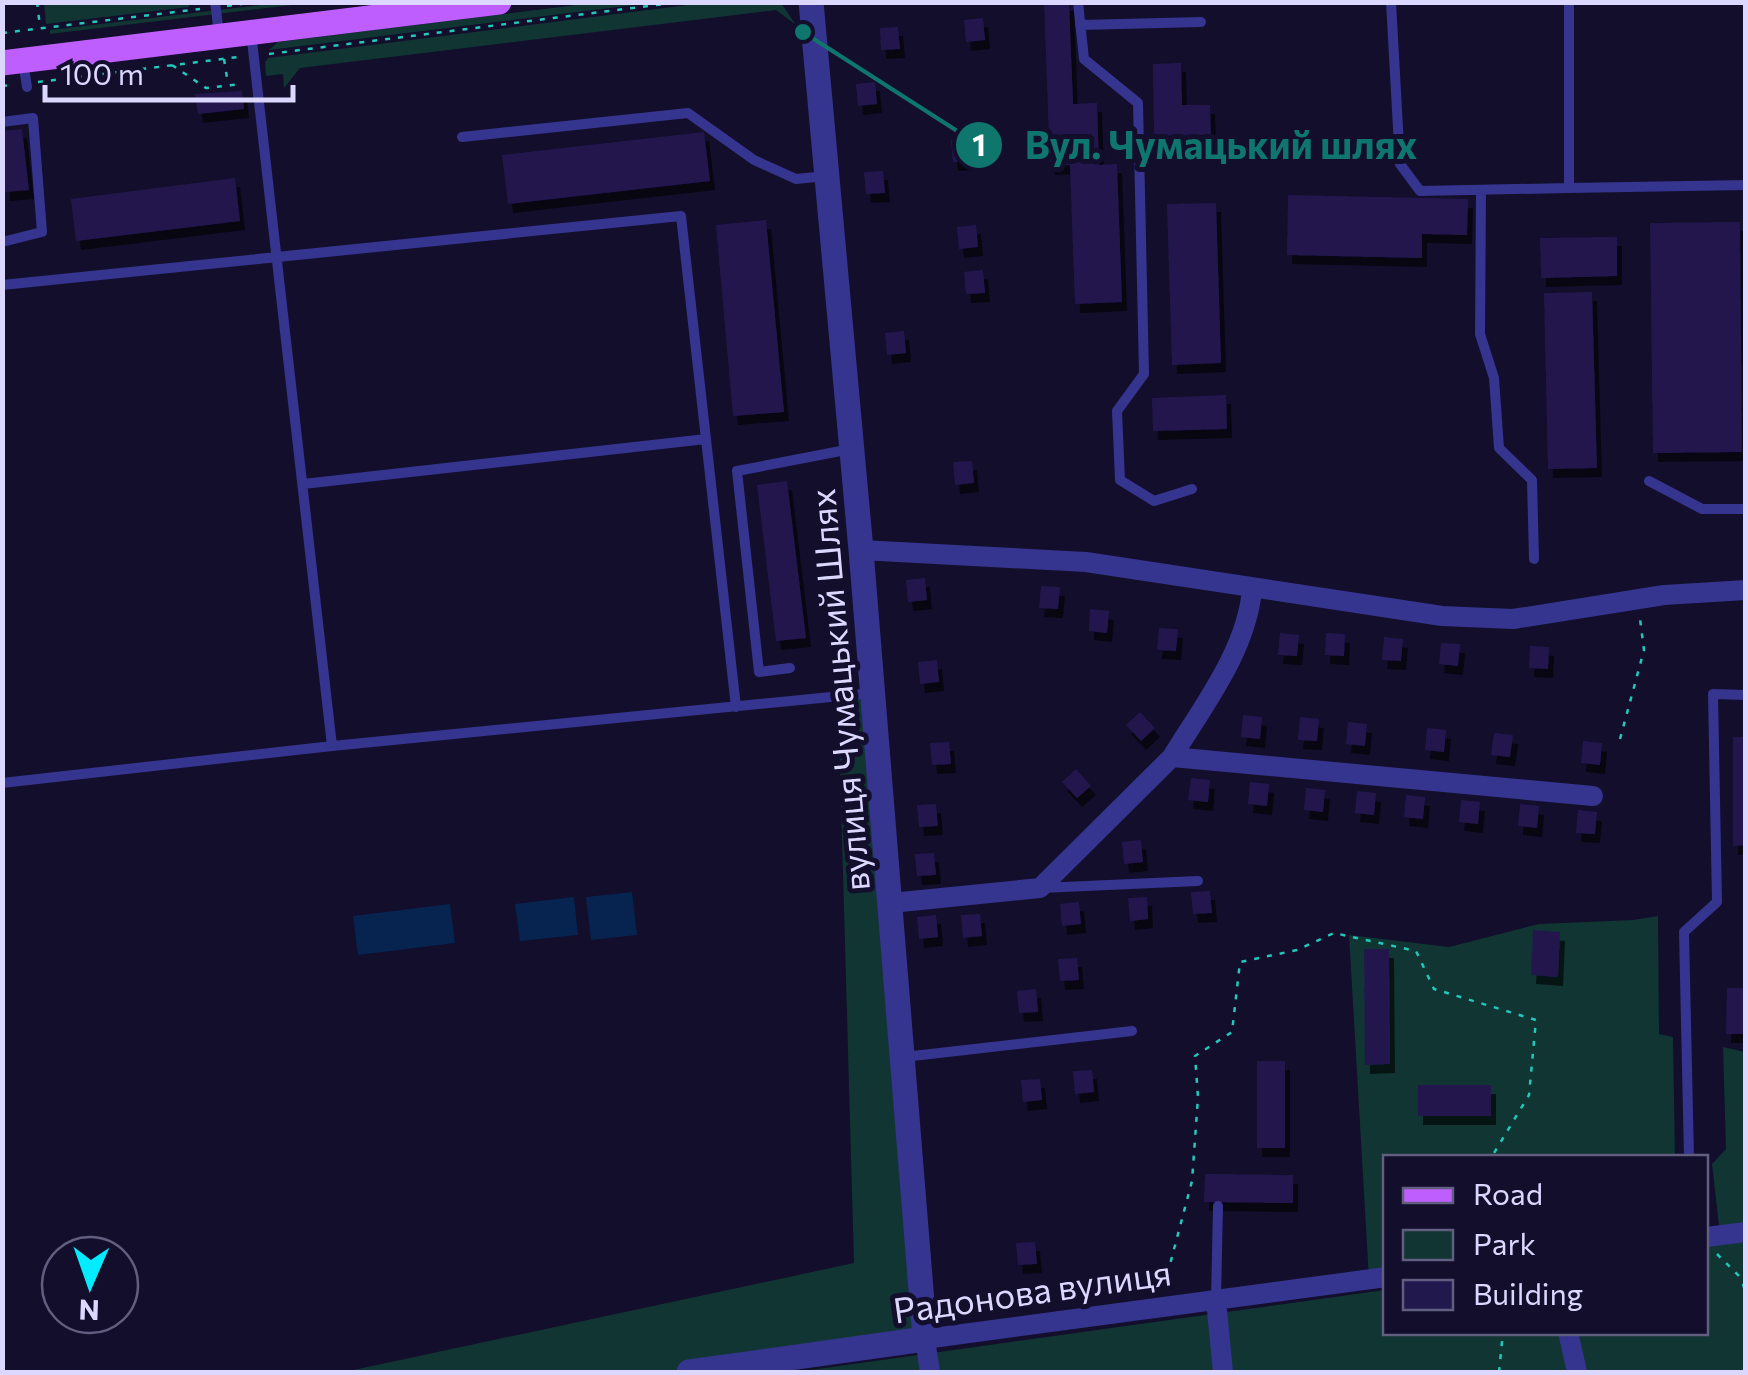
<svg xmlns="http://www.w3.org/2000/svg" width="1748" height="1375" font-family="Commissioner,sans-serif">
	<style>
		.green { fill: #103533 }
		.water { fill: #072450 }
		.building { fill: #21184e; filter: url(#shadow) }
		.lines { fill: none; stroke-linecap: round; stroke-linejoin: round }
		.path { stroke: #22c8ba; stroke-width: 2.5; stroke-dasharray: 5 8; stroke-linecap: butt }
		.service { stroke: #35348e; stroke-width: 10 }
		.minor { stroke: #35348e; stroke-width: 20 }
		.tertiary { stroke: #35348e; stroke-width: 25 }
		.primary { stroke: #bf5eff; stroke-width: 25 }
		.labels { text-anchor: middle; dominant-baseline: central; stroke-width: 10; stroke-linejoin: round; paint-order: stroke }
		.street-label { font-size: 35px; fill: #dbd7ff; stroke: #120e2b }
		.leader { fill: none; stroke: #0f766e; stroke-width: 4 }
		.callout-dot { fill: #0f766e; stroke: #120e2b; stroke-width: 4 }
		.mark-label { font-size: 30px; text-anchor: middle; font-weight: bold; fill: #fff }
		.callout-label { font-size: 38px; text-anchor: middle; font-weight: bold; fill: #0f766e; stroke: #120e2b; stroke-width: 10; stroke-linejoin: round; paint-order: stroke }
	</style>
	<defs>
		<filter id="shadow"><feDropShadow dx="5" dy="9" stdDeviation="0" flood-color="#0009"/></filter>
	</defs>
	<rect width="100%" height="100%" fill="#120e2b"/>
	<!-- green -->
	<path class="green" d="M188,2L189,7L46,24L44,3Z
		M276,3H309L50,34V30Z
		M592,3H651L269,50L278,42Z
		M703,3H781L796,25L776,10L300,68L284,88L283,74L266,76L265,62L268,58Z
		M872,693L925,1339L689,1372H344L854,1263L838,696Z
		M1658,916L1659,1034L1673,1037L1675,1157L1386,1158L1385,1277L1369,1279L1349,935L1449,947L1539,924L1633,920Z
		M1723,1047L1745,1052V1372H796L1385,1290L1386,1332H1706V1237L1720,1235L1712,1164L1726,1149Z"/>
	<!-- water -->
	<path class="water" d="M632,892L637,935L591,940L586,897Z
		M574,897L578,935L520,941L515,904Z
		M450,904L455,943L358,955L353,916Z"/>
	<!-- building -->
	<path class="building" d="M1044,2H1069L1073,104L1097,103L1099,165L1117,164L1122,302L1075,304L1070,165L1050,166Z
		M983,18L985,40L966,42L964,20Z
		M898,27L900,49L881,50L880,28Z
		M1181,63L1182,105H1210L1211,135L1154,136L1153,64Z
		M875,82L877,104L858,106L856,84Z
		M242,91L244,109L198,114L195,94Z
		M22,129L29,190L5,192L2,131Z
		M704,132L710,181L508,204L502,155Z
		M970,139L972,161L953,162L951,140Z
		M883,171L885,193L866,194L864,172Z
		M235,178L240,221L76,241L71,199Z
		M1288,195L1468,199L1467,235L1422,234V258L1287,255Z
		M1216,203L1221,363L1172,365L1167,204Z
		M766,220L784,412L733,416L716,225Z
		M1740,222L1742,452L1653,453L1650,223Z
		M976,225L978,247L959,249L957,227Z
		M1617,237V276L1541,278L1540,238Z
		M983,270L985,293L966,294L964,272Z
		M1592,292L1597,468L1548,469L1544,293Z
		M904,331L906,353L887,355L885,333Z
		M1226,395L1227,429L1153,431L1152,398Z
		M972,461L974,483L955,485L953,462Z
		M787,481L806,638L776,641L757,485Z
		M925,578L927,600L908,602L906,580Z
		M1041,586L1060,587L1058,609L1039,608Z
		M1090,609L1109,611L1107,633L1089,631Z
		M1159,628L1178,629L1176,651L1157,650Z
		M1280,633L1299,635L1297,656L1278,655Z
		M1326,633L1345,634L1344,656L1325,655Z
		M1384,637L1403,639L1401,661L1382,660Z
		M1441,643L1460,644L1458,666L1439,664Z
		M1530,646L1549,647L1548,669L1529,668Z
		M937,660L939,682L920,684L918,662Z
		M1140,712L1155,728L1141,741L1126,725Z
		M1243,715L1262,717L1260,739L1241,737Z
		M1300,717L1319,719L1317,741L1298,740Z
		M1348,722L1367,724L1365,746L1346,744Z
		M1427,728L1446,730L1444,752L1425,750Z
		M1494,733L1513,735L1510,757L1491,755Z
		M1733,737H1746V845L1733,846Z
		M1583,741L1602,743L1600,765L1581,763Z
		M949,742L951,764L932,765L930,743Z
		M1076,769L1091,786L1077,798L1062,782Z
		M1191,778L1210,780L1208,802L1188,800Z
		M1250,782L1269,784L1267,806L1248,804Z
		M1306,788L1325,790L1323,812L1304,810Z
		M1357,791L1376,793L1374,815L1355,813Z
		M1406,795L1425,797L1423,819L1404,817Z
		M1461,800L1480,802L1478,824L1459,822Z
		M936,804L938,826L919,827L917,805Z
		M1520,804L1539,806L1537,828L1518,826Z
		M1578,810L1597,812L1595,834L1576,833Z
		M1141,840L1143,862L1124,864L1122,842Z
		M934,853L936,875L917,876L915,854Z
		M1210,891L1212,913L1193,914L1191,892Z
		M1147,897L1148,919L1130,921L1128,898Z
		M1079,902L1081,924L1062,926L1060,904Z
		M980,914L982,936L963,938L961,915Z
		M936,915L938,937L919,939L917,917Z
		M1533,930L1560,932L1558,977L1531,975Z
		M1364,949H1389L1390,1064L1365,1065Z
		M1077,958L1079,980L1060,981L1058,959Z
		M1727,988H1746V1034H1726Z
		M1036,989L1038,1012L1019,1013L1017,991Z
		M1257,1061H1285V1148H1257Z
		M1092,1070L1094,1092L1075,1094L1073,1071Z
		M1040,1079L1042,1100L1023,1102L1021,1080Z
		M1418,1085H1491V1116H1418Z
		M1205,1174L1293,1175V1203L1204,1202Z
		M1035,1242L1037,1264L1018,1265L1016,1243Z"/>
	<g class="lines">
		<!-- path -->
		<path class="path" d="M37,2L40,27
			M227,6L256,2
			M2,33L200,9
			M269,54L680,2
			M224,59L228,84
			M172,65L206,88L241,84
			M38,82L238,57
			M2,86L15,85
			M1620,739L1644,650L1640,619
			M1717,1254L1746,1283
			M1743,1284L1746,1294
			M1164,1287L1192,1181L1198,1097L1195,1056L1232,1032L1240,962L1297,950L1334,933L1416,951L1434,989L1536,1020L1529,1095L1491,1158
			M1499,1372L1503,1332"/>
		<!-- service -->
		<path class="service" d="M215,2L218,26
			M1078,2L1084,59L1138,103L1144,374L1117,411L1120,480L1154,501L1192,489
			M1391,2L1400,164L1420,191L1569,188V2
			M1080,25L1201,22
			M251,32L332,746L872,693
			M23,61L27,87
			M2,122L33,118L42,232L2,242
			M462,137L688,113L754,160L796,179L826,176
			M1569,188L1746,185
			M1481,190L1480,334L1494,378L1499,448L1532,480L1534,559
			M2,285L681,216L736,707
			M1649,481L1702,509H1746
			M303,484L706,439
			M790,668L759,672L737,471L851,449
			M2,783L332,746
			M1041,888L1198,881
			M904,1057L1132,1031
			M1689,1158L1684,932L1717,902L1713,694L1746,695
			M1216,1299L1218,1206"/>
		<!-- minor -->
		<path class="minor" d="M861,550L1086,562L1442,616L1513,619L1664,595L1746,590
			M1172,757C1203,706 1247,650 1252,589
			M891,903L1040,888L1172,757L1593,796
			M1706,1237L1746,1232
			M1216,1300L1223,1372
			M1568,1332L1577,1372
			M930,1372L925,1339L1386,1277"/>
		<!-- tertiary -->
		<path class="tertiary" d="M689,1372L925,1339L861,550L811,2"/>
		<!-- primary -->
		<path class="primary" d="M2,63L499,2"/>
	</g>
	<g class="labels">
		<!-- street labels -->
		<g class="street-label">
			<text transform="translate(838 690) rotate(-95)">вулиця Чумацький Шлях</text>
			<text transform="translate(1032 1290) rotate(-8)">Радонова вулиця</text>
		</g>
	</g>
	<!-- callouts -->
	<path class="leader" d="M803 32L979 145"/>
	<g class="callout-dot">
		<circle cx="803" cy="32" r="10"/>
		<circle cx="979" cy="145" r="25"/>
	</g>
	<g class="mark-label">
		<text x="979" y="156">1</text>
	</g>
	<g class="callout-label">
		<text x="1221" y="159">Вул. Чумацький шлях</text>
	</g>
	<!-- border -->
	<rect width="1748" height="1375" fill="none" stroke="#dbd7ff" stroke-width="10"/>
	<!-- legend -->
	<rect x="1383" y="1155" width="325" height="180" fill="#120e2b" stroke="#625e80" stroke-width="2.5"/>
	<rect x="1403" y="1188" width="50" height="15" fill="#bf5eff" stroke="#625e80" stroke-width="2.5"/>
	<text x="1473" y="1205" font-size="30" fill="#dbd7ff">Road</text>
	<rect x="1403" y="1230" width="50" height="30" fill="#103533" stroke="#625e80" stroke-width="2.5"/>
	<text x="1473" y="1255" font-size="30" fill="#dbd7ff">Park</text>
	<rect x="1403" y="1280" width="50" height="30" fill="#21184e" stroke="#625e80" stroke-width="2.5"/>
	<text x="1473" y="1305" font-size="30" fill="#dbd7ff">Building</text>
	<!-- north arrow -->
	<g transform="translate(90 1285) rotate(182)"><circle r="48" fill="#120e2b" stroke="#625e80" stroke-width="2.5"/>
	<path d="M0-8L18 38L0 25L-18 38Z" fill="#03ecff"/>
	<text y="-15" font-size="28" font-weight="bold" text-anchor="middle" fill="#dbd7ff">N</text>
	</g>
	<!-- scale -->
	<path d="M45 85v15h248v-15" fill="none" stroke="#dbd7ff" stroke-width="5"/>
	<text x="60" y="85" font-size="30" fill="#dbd7ff" stroke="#120e2b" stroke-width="8" paint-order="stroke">100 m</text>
</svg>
